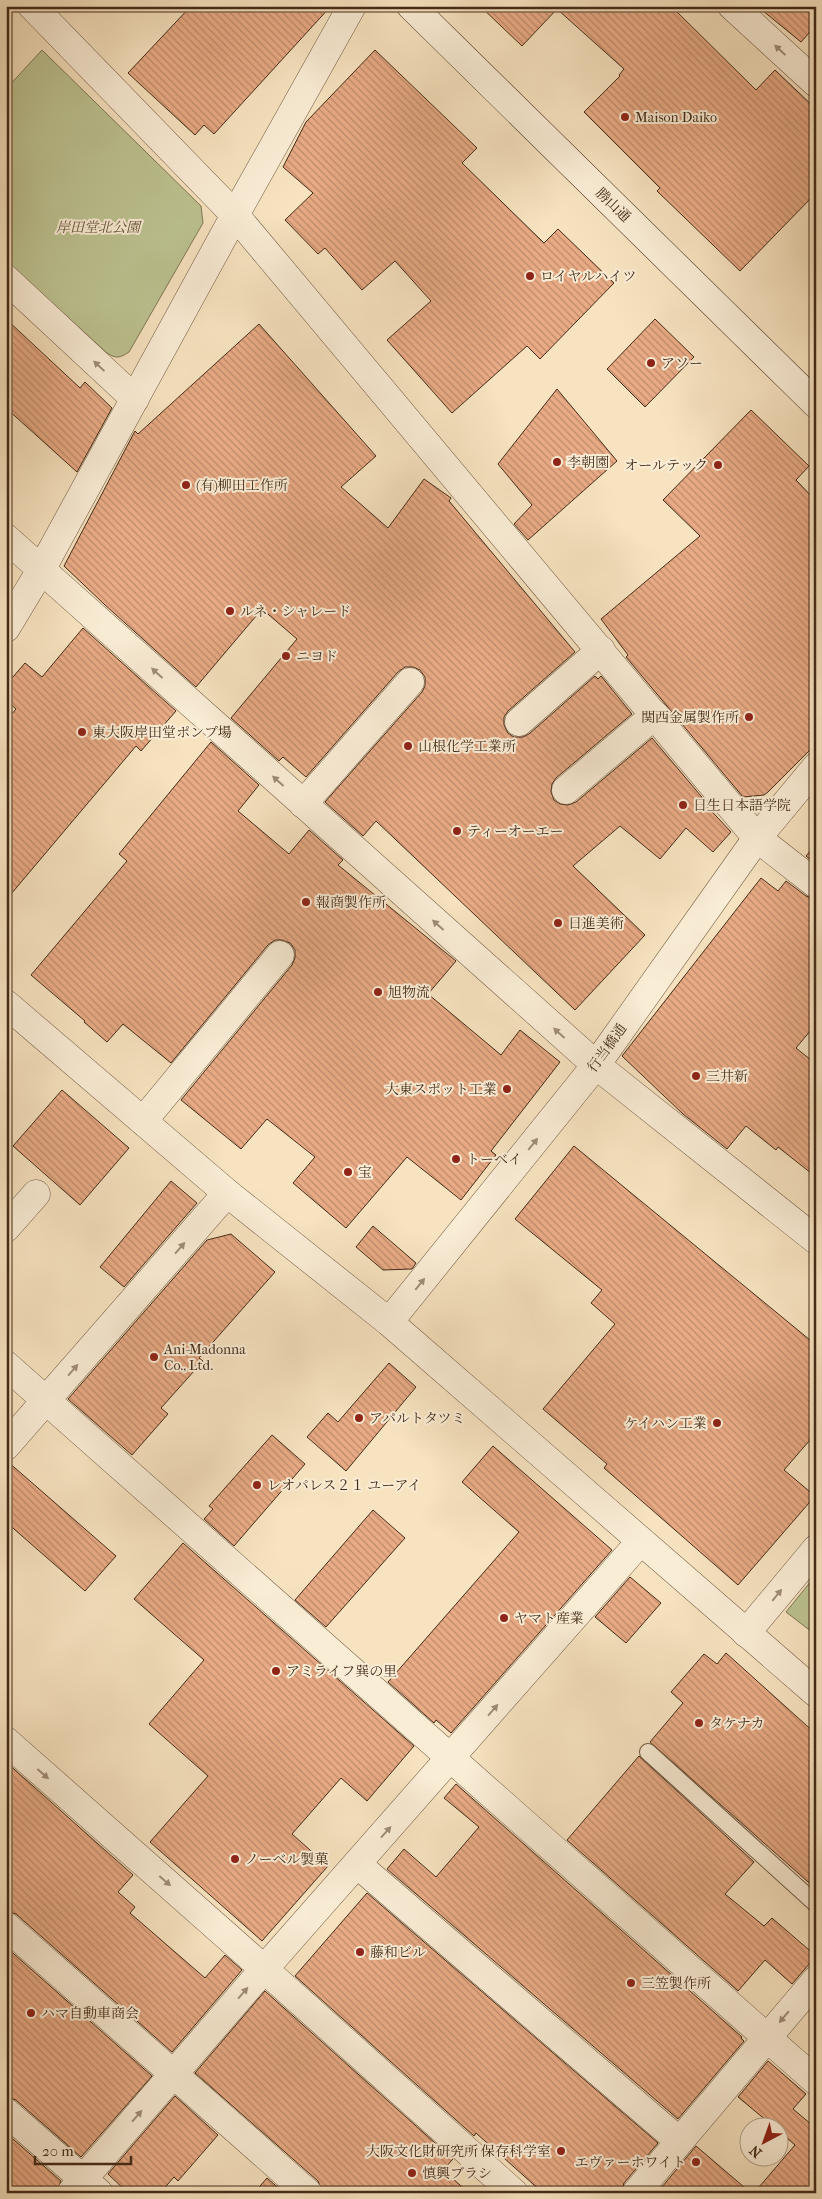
<svg xmlns="http://www.w3.org/2000/svg" width="822" height="2199" font-family="'IM FELL French Canon','Noto Serif JP',serif">
	<style>
		.green { fill: #bdc392; stroke: #807755 }
		.building { fill: url(#building-back-hatch); stroke: #442b18 }
		.lines { fill: none; stroke-linecap: round; stroke-linejoin: round }
		.service-casing { stroke: #715942; stroke-width: 18 }
		.minor-casing { stroke: #715942; stroke-width: 29 }
		.tertiary-casing { stroke: #715942; stroke-width: 29 }
		.secondary-casing { stroke: #442b18; stroke-width: 29 }
		.service { stroke: #faedd6; stroke-width: 16 }
		.minor { stroke: #faedd6; stroke-width: 28 }
		.tertiary { stroke: #faedd6; stroke-width: 28 }
		.secondary { stroke: #faedd6; stroke-width: 28 }
		.oneway { fill: #9f8c77 }
		.poi-dot { fill: #8f2418; stroke: #faedd6; stroke-width: 2 }
		.labels { text-anchor: middle; dominant-baseline: central; stroke-width: 4; stroke-linejoin: round; paint-order: stroke }
		.poi-label { font-size: 14px; fill: #442b18; stroke: #faedd6; text-anchor: start }
		.street-label { font-size: 14px; fill: #442b18; stroke: #faedd6 }
		.park-label { font-size: 14px; font-style: italic; fill: #625136; stroke: #faedd6 }
	</style>
	<defs>
		<pattern id="building-back-hatch" width="6" height="6" patternUnits="userSpaceOnUse" patternTransform="scale(1.25)"><rect width="6" height="6" fill="#e9ab85"/><path d="M-1 5l2 2M0 0l6 6M5-1l2 2" fill="none" stroke="#be8b6c"/></pattern>
	</defs>
	<rect width="100%" height="100%" fill="#f7e3c0"/>
	<filter id="stains"><feTurbulence type="fractalNoise" baseFrequency=".004" numOctaves="4"/><feColorMatrix values="0 0 0 0 .2 0 0 0 0 .09 0 0 0 0 .02 0 0 0 .5 -.17"/></filter>
	<radialGradient id="worn" r=".72"><stop offset=".6" stop-color="#630" stop-opacity="0"/><stop offset="1" stop-color="#630" stop-opacity=".3"/></radialGradient>
	<!-- green -->
	<path class="green" d="M42,50L201,206L203,223L129,352C120,358 116,359 107,353L6,261V89Z
		M816,1575V1635L786,1612Z"/>
	<!-- building -->
	<path class="building" d="M191,6H331L214,134L204,125L195,135L128,73Z
		M480,6H671L756,90L775,70L816,109V193L740,271L657,191L660,188L584,112L620,76L619,75L624,69L557,9L522,46Z
		M757,6H816V25L801,42Z
		M375,50L477,148L462,163L544,243L558,229L614,283L540,359L527,346L452,413L387,340L431,301L395,261L362,290L325,248L318,254L285,220L313,193L283,167L306,122Z
		M6,319L80,388L85,382L112,408L77,472L6,408Z
		M655,319L694,357L645,407L607,369Z
		M259,324L376,456L341,487L388,528L424,479L451,498L449,501L575,652L508,711L504,717V725L508,733L514,737H523L529,734L595,676L598,679L601,676L632,714L556,778L552,784L551,792L554,800L560,804L568,805L576,802L652,738L706,802H703L731,832L713,852L686,828L660,859L620,826L573,866L645,935L575,1010L376,821L363,836L325,802L422,692L425,686V677L420,670L413,667H405L398,672L306,777L283,757L279,761L231,718L297,639L262,609L196,687L104,604L64,566L135,431L138,434Z
		M557,389L617,461L528,540L514,524L532,505L498,464Z
		M751,410L809,466L796,480L816,501V744L768,792L764,795L743,797L626,657L628,655L601,619L700,536L663,500Z
		M83,628L176,711L141,751L136,746L6,900V721L16,709L6,700V685L25,663L42,677Z
		M211,742L259,785L238,811L289,854L309,830L343,860L338,865L456,961L428,994L501,1055L520,1030L560,1062L491,1151L496,1155L461,1200L407,1157L346,1228L293,1183L315,1157L267,1119L241,1149L181,1100L292,965L295,958V950L290,943L282,940H275L268,945L171,1063L123,1024L107,1042L84,1022L85,1021L31,975L127,861L119,854Z
		M816,844V864L806,856Z
		M761,878L778,891L786,881L806,896L816,899V1024L796,1048L816,1064V1177L778,1147L776,1150L746,1126L727,1149L683,1114L622,1056Z
		M62,1090L129,1148L80,1205L13,1146Z
		M574,1146L816,1345V1433L784,1470L815,1496L738,1585L604,1468L607,1464L543,1409L615,1324L591,1303L602,1290L515,1219Z
		M171,1181L197,1203L124,1287L100,1267Z
		M373,1226L416,1263L412,1269L383,1270L356,1247Z
		M231,1234L275,1272L199,1358L203,1361L161,1408L168,1414L132,1455L68,1399L207,1240Z
		M389,1363L416,1387L346,1471L307,1437L328,1413L338,1422Z
		M272,1435L305,1464L234,1546L204,1519L213,1509L209,1506Z
		M493,1446L612,1550L451,1733L436,1720L434,1723L388,1682L519,1532L462,1482Z
		M7,1461L116,1556L85,1591L6,1522Z
		M373,1510L405,1538L326,1627L295,1600Z
		M183,1543L414,1746L367,1801L341,1778L292,1834L328,1866L262,1941L150,1842L208,1776L149,1724L204,1660L134,1599Z
		M630,1577L661,1603L626,1643L595,1617Z
		M726,1653L816,1734V1889L650,1742L683,1703L671,1692L704,1654L717,1664Z
		M639,1756L754,1862L725,1894L764,1926L772,1918L816,1956L792,1984L765,1960L738,1991L567,1840Z
		M6,1762L133,1875L118,1892L135,1907L130,1913L205,1978L225,1955L242,1970L172,2052L16,1914L6,1911Z
		M456,1784L742,2037L741,2038L744,2041L678,2119L387,1869L404,1849L436,1877L479,1827L444,1798Z
		M367,1893L658,2143L624,2183L621,2193H543L476,2133L474,2136L295,1976Z
		M6,1947L152,2076L81,2157L16,2100L6,2097Z
		M265,1991L453,2159L443,2170L469,2193H323L318,2181L195,2073Z
		M768,2061L806,2094L793,2109L812,2125L816,2121V2193H754L795,2145L780,2132V2126H773L738,2097Z
		M175,2096L218,2135L178,2181L174,2177L160,2193H128L108,2174Z
		M6,2133L61,2181L56,2193H6Z
		M696,2146L751,2193H657Z
		M267,2178L284,2193H254Z"/>
	<g class="lines">
		<defs>
			<path id="service" d="M648,1752L816,1904"/>
			<path id="minor" d="M32,6L235,215L757,838L816,884
				M732,6L816,83
				M6,279L135,399
				M6,538L596,1065L816,1240
				M6,628L41,570L235,215L352,6
				M519,722L601,650
				M566,790L655,715
				M303,804L410,682
				M143,1121L280,955
				M6,1228L36,1194
				M389,1322L596,1065L757,838L816,767
				M6,1365L816,2081
				M6,1446L227,1193
				M746,1633L816,1549
				M6,1741L264,1969L514,2193
				M357,1864L679,2141
				M6,1926L308,2193
				M6,2112L99,2193
				M71,2193L264,1969L640,1542
				M636,2193L816,1980"/>
			<path id="tertiary" d="M6,1004L227,1193L389,1322L816,1693"/>
			<path id="secondary" d="M411,6L816,404"/>
		</defs>
		<!-- service casing -->
		<use href="#service" class="service-casing"/>
		<!-- minor casing -->
		<use href="#minor" class="minor-casing"/>
		<!-- tertiary casing -->
		<use href="#tertiary" class="tertiary-casing"/>
		<!-- secondary casing -->
		<use href="#secondary" class="secondary-casing"/>
		<!-- service -->
		<use href="#service" class="service"/>
		<!-- minor -->
		<use href="#minor" class="minor"/>
		<!-- tertiary -->
		<use href="#tertiary" class="tertiary"/>
		<!-- secondary -->
		<use href="#secondary" class="secondary"/>
	</g>
	<!-- one-way arrows -->
	<defs><path id="oneway-solid" d="M-6-.8H1V-3.2L6.5 0L1 3.2V.8H-6Z" transform="scale(1.25)"/></defs>
	<g class="oneway">
		<use href="#oneway-solid" transform="translate(780 50) rotate(-137)"/>
		<use href="#oneway-solid" transform="translate(99 366) rotate(-137)"/>
		<use href="#oneway-solid" transform="translate(157 673) rotate(-138)"/>
		<use href="#oneway-solid" transform="translate(278 781) rotate(-138)"/>
		<use href="#oneway-solid" transform="translate(438 925) rotate(-138)"/>
		<use href="#oneway-solid" transform="translate(559 1033) rotate(-138)"/>
		<use href="#oneway-solid" transform="translate(533 1144) rotate(-51)"/>
		<use href="#oneway-solid" transform="translate(180 1248) rotate(-49)"/>
		<use href="#oneway-solid" transform="translate(420 1284) rotate(-51)"/>
		<use href="#oneway-solid" transform="translate(73 1370) rotate(-49)"/>
		<use href="#oneway-solid" transform="translate(777 1595) rotate(-51)"/>
		<use href="#oneway-solid" transform="translate(493 1710) rotate(-49)"/>
		<use href="#oneway-solid" transform="translate(43 1774) rotate(41)"/>
		<use href="#oneway-solid" transform="translate(386 1832) rotate(-48)"/>
		<use href="#oneway-solid" transform="translate(165 1881) rotate(41)"/>
		<use href="#oneway-solid" transform="translate(243 1993) rotate(-49)"/>
		<use href="#oneway-solid" transform="translate(784 2017) rotate(130)"/>
		<use href="#oneway-solid" transform="translate(137 2116) rotate(-49)"/>
	</g>
	<!-- markers -->
	<g class="poi-dot">
		<circle cx="625" cy="117" r="5"/>
		<circle cx="530" cy="276" r="5"/>
		<circle cx="651" cy="363" r="5"/>
		<circle cx="557" cy="462" r="5"/>
		<circle cx="718" cy="465" r="5"/>
		<circle cx="186" cy="485" r="5"/>
		<circle cx="230" cy="611" r="5"/>
		<circle cx="286" cy="656" r="5"/>
		<circle cx="749" cy="717" r="5"/>
		<circle cx="82" cy="732" r="5"/>
		<circle cx="408" cy="746" r="5"/>
		<circle cx="683" cy="805" r="5"/>
		<circle cx="457" cy="831" r="5"/>
		<circle cx="306" cy="902" r="5"/>
		<circle cx="558" cy="923" r="5"/>
		<circle cx="378" cy="992" r="5"/>
		<circle cx="696" cy="1076" r="5"/>
		<circle cx="507" cy="1089" r="5"/>
		<circle cx="456" cy="1159" r="5"/>
		<circle cx="348" cy="1172" r="5"/>
		<circle cx="154" cy="1357" r="5"/>
		<circle cx="359" cy="1418" r="5"/>
		<circle cx="717" cy="1423" r="5"/>
		<circle cx="257" cy="1485" r="5"/>
		<circle cx="504" cy="1618" r="5"/>
		<circle cx="276" cy="1671" r="5"/>
		<circle cx="699" cy="1723" r="5"/>
		<circle cx="235" cy="1859" r="5"/>
		<circle cx="360" cy="1952" r="5"/>
		<circle cx="631" cy="1983" r="5"/>
		<circle cx="31" cy="2013" r="5"/>
		<circle cx="561" cy="2151" r="5"/>
		<circle cx="696" cy="2162" r="5"/>
		<circle cx="412" cy="2173" r="5"/>
	</g>
	<g class="labels">
		<!-- poi labels -->
		<g class="poi-label">
			<text x="635" y="117">Maison Daiko</text>
			<text x="540" y="276">ロイヤルハイツ</text>
			<text x="661" y="363">アソー</text>
			<text x="567" y="462">李朝園</text>
			<text x="708" y="465" text-anchor="end">オールテック</text>
			<text x="196" y="485">(有)柳田工作所</text>
			<text x="240" y="611">ルネ・シャレード</text>
			<text x="296" y="656">ニヨド</text>
			<text x="739" y="717" text-anchor="end">関西金属製作所</text>
			<text x="92" y="732">東大阪岸田堂ポンプ場</text>
			<text x="418" y="746">山根化学工業所</text>
			<text x="693" y="805">日生日本語学院</text>
			<text x="467" y="831">ティーオーエー</text>
			<text x="316" y="902">報商製作所</text>
			<text x="568" y="923">日進美術</text>
			<text x="388" y="992">旭物流</text>
			<text x="706" y="1076">三井新</text>
			<text x="497" y="1089" text-anchor="end">大東スポット工業</text>
			<text x="466" y="1159">トーベイ</text>
			<text x="358" y="1172">宝</text>
			<text x="164" y="1349">Ani-Madonna<tspan x="164" dy="16">Co., Ltd.</tspan></text>
			<text x="369" y="1418">アパルトタツミ</text>
			<text x="707" y="1423" text-anchor="end">ケイハン工業</text>
			<text x="267" y="1485">レオパレス２１ ユーアイ</text>
			<text x="514" y="1618">ヤマト産業</text>
			<text x="286" y="1671">アミライフ巽の里</text>
			<text x="709" y="1723">タケナカ</text>
			<text x="245" y="1859">ノーベル製菓</text>
			<text x="370" y="1952">藤和ビル</text>
			<text x="641" y="1983">三笠製作所</text>
			<text x="41" y="2013">ハマ自動車商会</text>
			<text x="551" y="2151" text-anchor="end">大阪文化財研究所 保存科学室</text>
			<text x="686" y="2162" text-anchor="end">エヴァーホワイト</text>
			<text x="422" y="2173">慎興ブラシ</text>
		</g>
		<!-- street labels -->
		<g class="street-label">
			<text transform="translate(613 205) rotate(44)">勝山通</text>
			<text transform="translate(607 1048) rotate(-54)">行当橋通</text>
		</g>
		<!-- park labels -->
		<g class="park-label">
			<text x="98" y="227">岸田堂北公園</text>
		</g>
	</g>
	<!-- margin -->
	<rect width="822" height="2199" fill="none" stroke="#f7e3c0" stroke-width="25"/>
	<rect x="8" y="8" width="807" height="2184" fill="none" stroke="#442b18" stroke-width="2.5"/>
	<rect x="12" y="12" width="797" height="2174" fill="none" stroke="#442b18"/>
	<!-- north arrow -->
	<g transform="translate(764 2142) rotate(221)"><circle r="24" fill="#faedd6" stroke="#b19f8a"/>
	<path d="M0-4L9 19L0 12L-9 19Z" fill="#8f2418"/>
	<text y="-8" font-size="14" font-weight="bold" text-anchor="middle" fill="#442b18">N</text>
	</g>
	<!-- scale -->
	<path d="M35 2156v8h96v-8" fill="none" stroke="#442b18" stroke-width="2.5"/>
	<text x="42" y="2156" font-size="15" fill="#442b18" stroke="#faedd6" stroke-width="4" paint-order="stroke">20 m</text>
	<rect width="100%" height="100%" filter="url(#stains)"/>
	<rect width="100%" height="100%" fill="url(#worn)"/>
</svg>
